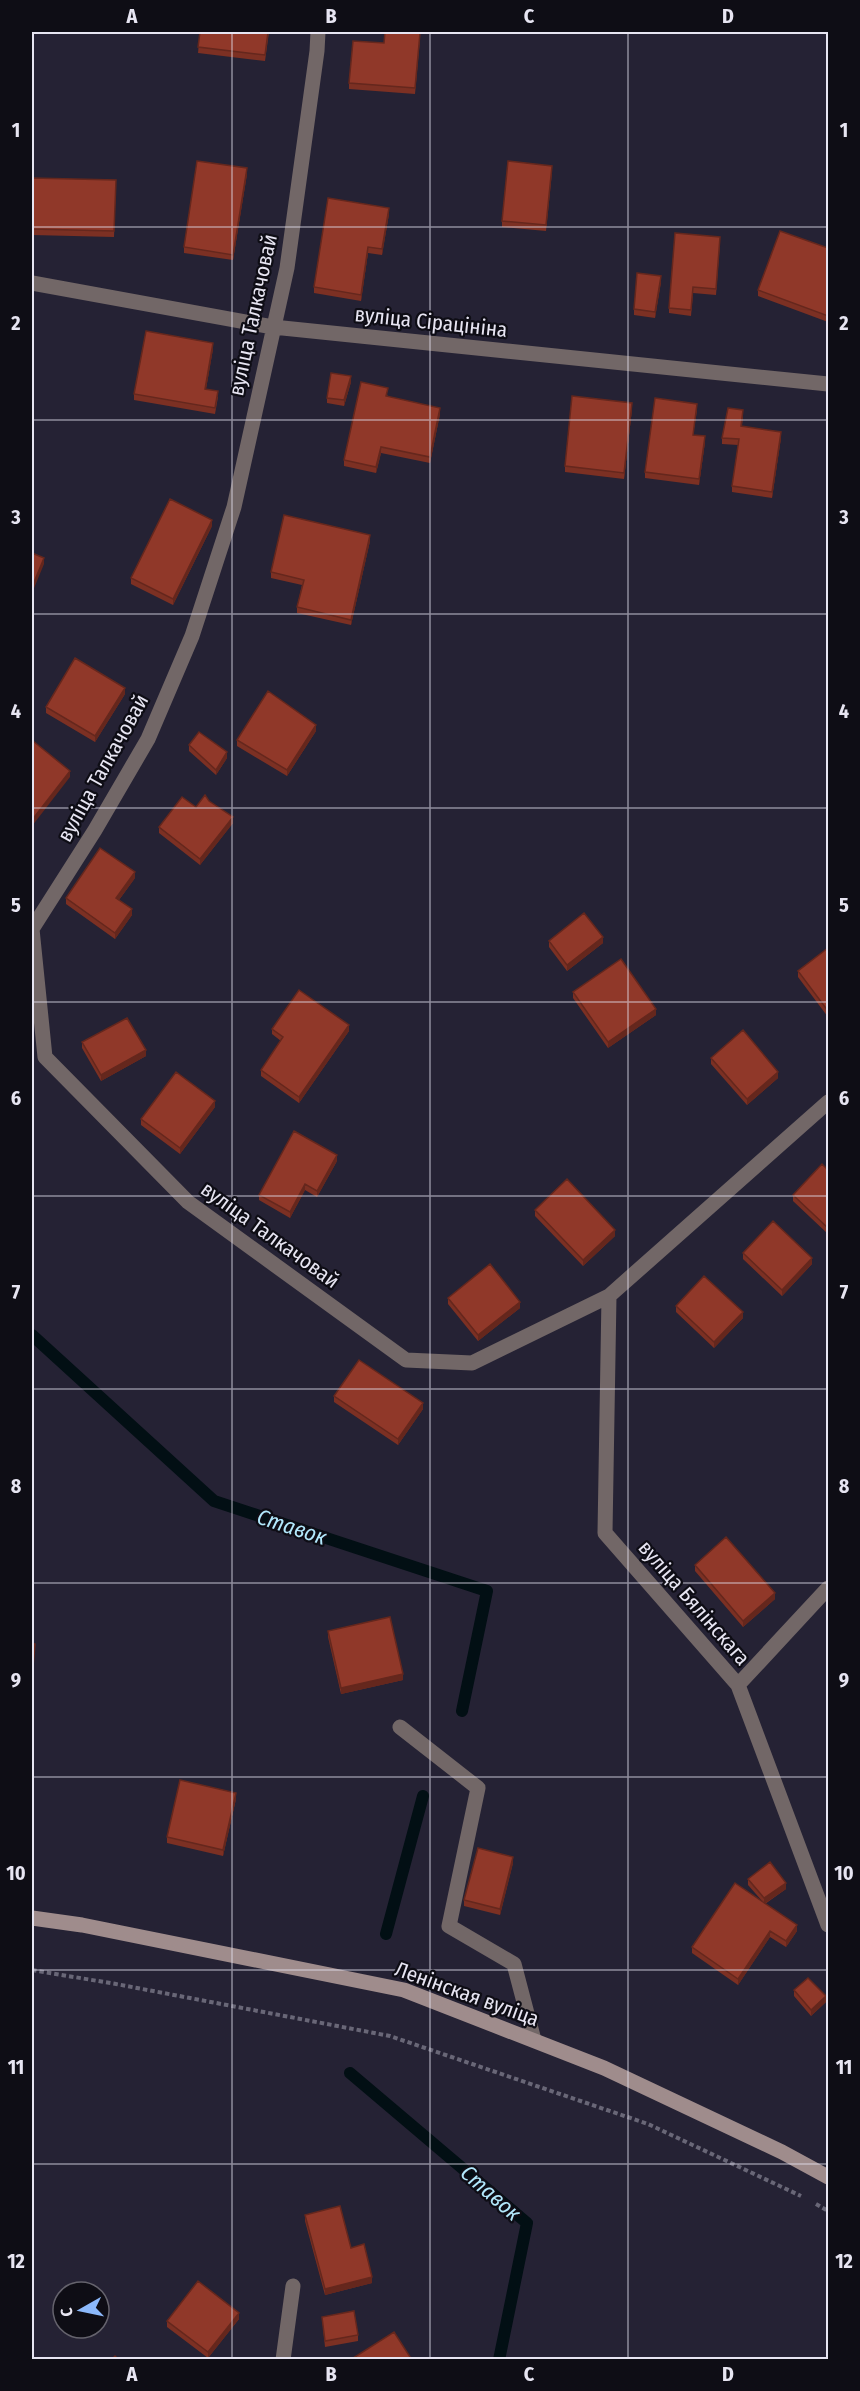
<svg xmlns="http://www.w3.org/2000/svg" width="860" height="2391" font-family="'Fira Sans Condensed',sans-serif">
	<style>
		.lines { fill: none; stroke-linecap: round; stroke-linejoin: round }
		.stream { stroke: #020f14; stroke-width: 12 }
		.path { stroke: #696777; stroke-width: 4; stroke-dasharray: 4.5 3; stroke-linecap: butt }
		.lane { stroke: #726767; stroke-width: 15 }
		.street { stroke: #726767; stroke-width: 15 }
		.secondary { stroke: #9f8c8c; stroke-width: 15 }
		.wall { fill: #7c3023 }
		.shaded-wall { fill: #65271d }
		.building { fill: #903829; stroke: #65271d; stroke-width: 1.5 }
		.grid { fill: none; stroke: #e7e5f2; stroke-width: 1.5; stroke-opacity: 0.55 }
		.labels { text-anchor: middle; dominant-baseline: central; stroke-width: 4.5; stroke-linejoin: round; paint-order: stroke }
		.street-label { font-size: 21px; fill: #e7e5f2; stroke: #0e0d15 }
		.water-label { font-size: 22px; font-style: italic; fill: #b2e8fc; stroke: #0e0d15 }
		.neatline { fill: none; stroke: #e7e5f2; stroke-width: 2 }
		.grid-label { font-size: 20px; text-anchor: middle; font-weight: bold; fill: #e7e5f2 }
	</style>
	<rect width="100%" height="100%" fill="#252234"/>
	<g class="lines">
		<!-- stream -->
		<path class="stream" d="M32,1335L214,1501L487,1591L462,1711
			M386,1934L423,1796
			M350,2073L527,2223L499,2360"/>
		<!-- path -->
		<path class="path" d="M32,1970L116,1984L390,2036L648,2124L801,2196
			M816,2204L828,2211"/>
		<!-- lane -->
		<path class="lane" d="M400,1727L478,1788L449,1926L514,1964L534,2040"/>
		<!-- street -->
		<path class="street" d="M318,32L317,51L287,268L234,507L192,636L148,739L95,830L32,929L45,1057L188,1202L406,1360L472,1363L609,1296L828,1102
			M32,283L273,327L828,384
			M609,1296L605,1533L738,1685L828,1925
			M738,1685L828,1588
			M283,2360L293,2286"/>
		<!-- secondary -->
		<path class="secondary" d="M32,1918L82,1925L404,1990L604,2068L782,2152L828,2177"/>
	</g>
	<!-- wall -->
	<path class="wall" d="M200,32H269L265,61L198,53Z
		M420,39L415,94L349,89V83L384,43Z
		M552,172L546,231L502,227V221Z
		M247,174L233,260L184,253V247Z
		M32,178L116,180L114,237L32,235Z
		M389,214L382,255L368,253L361,301L314,293V287Z
		M720,243L716,295L693,293L691,316L669,313V308Z
		M828,248V322L758,296V290Z
		M661,282L655,318L634,315V309Z
		M213,349L206,389L218,397L215,414L134,400V394Z
		M351,382L344,406L327,403V398Z
		M388,394L387,397L440,414L430,463L381,453L376,473L344,466V460Z
		M632,409L624,479L565,472V466Z
		M697,410L693,435L705,442L699,485L645,478V472Z
		M743,416L742,426L781,438L772,498L732,492V486L738,445L722,444V438Z
		M212,526L173,605L131,584V578Z
		M370,541L351,625L297,613V607L302,585L271,578V572Z
		M125,694L95,742L46,713V707Z
		M316,731L287,776L237,746V740Z
		M189,745L227,758L216,775L189,751Z
		M209,801L233,823L200,865L159,833V827Z
		M135,878L119,900L132,915L115,939L66,904V898Z
		M549,941L603,943L567,971L549,947Z
		M828,948V1017L798,977V971Z
		M573,992L656,1015L608,1048L573,998Z
		M272,1029L349,1031L299,1103L261,1076V1070L281,1041L272,1034Z
		M82,1042L146,1056L101,1081L82,1048Z
		M711,1058L778,1078L747,1105L711,1064Z
		M215,1107L180,1154L141,1125V1119Z
		M337,1161L317,1197L305,1190L290,1218L259,1200V1195Z
		M828,1170V1234L793,1201V1195Z
		M535,1210L615,1236L583,1266L535,1216Z
		M743,1253L812,1264L782,1296L743,1259Z
		M448,1298L520,1308L478,1341L448,1304Z
		M676,1306L743,1318L714,1348L676,1312Z
		M334,1396L423,1409L398,1445L334,1402Z
		M695,1565L775,1599L743,1627L695,1571Z
		M328,1631L403,1680L341,1694L328,1637Z
		M236,1799L223,1856L167,1843V1837Z
		M513,1863L500,1915L464,1906V1900Z
		M748,1879L786,1889L765,1904L797,1931L786,1947L770,1937L738,1985L692,1953V1947L763,1902L748,1885Z
		M794,1990L826,2002L811,2016L794,1996Z
		M305,2215L351,2248L372,2283L325,2295L305,2221Z
		M322,2317L358,2335V2341L325,2347Z
		M239,2319L208,2358L167,2327V2321Z"/>
	<!-- shaded-wall -->
	<path class="shaded-wall" d="M247,168V174L233,260V255Z
		M389,208V214L382,255V249Z
		M368,247V253L361,301V295Z
		M661,276V282L655,318V312Z
		M213,343V349L205,395V389Z
		M351,376V382L344,406V400Z
		M632,403V409L624,479V473Z
		M440,408V414L430,463V457Z
		M781,432V438L772,498V492Z
		M705,436V442L699,485V479Z
		M381,447V453L376,473V467Z
		M212,520V526L173,605V599Z
		M370,535V541L351,625V620Z
		M44,558V564L32,593V587Z
		M125,688V694L95,742V736Z
		M316,725V731L287,776V770Z
		M227,752V758L216,775V770Z
		M70,771V777L32,826V820Z
		M233,817V823L200,865V859Z
		M135,872V878L116,904V898Z
		M132,909V915L115,939V933Z
		M603,937V943L567,971V965Z
		M656,1009V1015L608,1048V1042Z
		M349,1025V1031L299,1103V1097Z
		M146,1050V1056L101,1081V1075Z
		M778,1072V1078L747,1105V1099Z
		M215,1101V1107L180,1154V1148Z
		M337,1155V1161L317,1197V1191Z
		M305,1184V1190L290,1218V1212Z
		M615,1230V1236L583,1266V1260Z
		M812,1258V1264L782,1296V1290Z
		M520,1302V1308L478,1341V1335Z
		M743,1312V1318L714,1348V1342Z
		M423,1403V1409L398,1445V1439Z
		M775,1593V1599L743,1627V1621Z
		M403,1674V1680L341,1694V1688Z
		M236,1793V1799L223,1856V1850Z
		M513,1857V1863L500,1915V1909Z
		M786,1883V1889L764,1904V1898Z
		M797,1925V1931L786,1947V1941Z
		M770,1931V1937L738,1985V1979Z
		M826,1996V2002L811,2016V2010Z
		M372,2277V2283L325,2295V2289Z
		M239,2313V2319L208,2358V2352Z"/>
	<!-- building -->
	<path class="building" d="M200,32H268L265,55L198,47Z
		M385,32L420,33L415,88L349,83L353,41L384,43Z
		M197,161L247,168L233,255L184,247Z
		M508,161L552,166L546,225L502,221Z
		M32,178L116,180L114,231L32,229Z
		M328,198L389,208L382,249L368,247L361,295L314,287Z
		M780,231L828,248V316L758,290Z
		M675,233L720,237L716,289L693,287L691,310L669,308Z
		M637,273L661,276L655,312L634,309Z
		M146,331L213,343L205,389L218,391L215,408L134,394Z
		M331,373L351,376L344,400L327,398Z
		M361,382L388,388L386,396L440,408L430,457L381,447L376,467L344,460Z
		M572,396L632,403L624,473L565,466Z
		M655,398L697,404L693,435L705,436L699,479L645,472Z
		M728,408L743,410L741,426L781,432L772,492L732,486L739,439L722,438Z
		M170,499L212,520L173,599L131,578Z
		M284,515L370,535L351,620L297,607L304,580L271,572Z
		M32,553L44,558L32,587Z
		M75,658L125,688L95,736L46,707Z
		M268,691L316,725L287,770L237,740Z
		M199,732L227,752L216,770L189,745Z
		M33,741L70,771L32,820V743Z
		M205,795L209,801L233,817L200,859L159,827L182,797L196,807Z
		M100,848L135,872L116,898L132,909L115,933L66,898Z
		M584,913L603,937L567,965L549,941Z
		M828,948V1011L798,971Z
		M621,959L656,1009L608,1042L573,992Z
		M299,990L349,1025L299,1097L261,1070L283,1037L272,1029Z
		M127,1018L146,1050L101,1075L82,1042Z
		M743,1030L778,1072L747,1099L711,1058Z
		M176,1072L215,1101L180,1148L141,1119Z
		M294,1131L337,1155L317,1191L305,1184L290,1212L259,1195Z
		M822,1164L828,1170V1228L793,1195Z
		M567,1179L615,1230L583,1260L535,1210Z
		M773,1221L812,1258L782,1290L743,1253Z
		M490,1264L520,1302L478,1335L448,1298Z
		M704,1276L743,1312L714,1342L676,1306Z
		M359,1360L423,1403L398,1439L334,1396Z
		M726,1537L775,1593L743,1621L695,1565Z
		M390,1617L403,1674L341,1688L328,1631Z
		M32,1643L35,1644L32,1678Z
		M180,1780L236,1793L223,1850L167,1837Z
		M478,1848L513,1857L500,1909L464,1900Z
		M770,1862L786,1883L764,1898L748,1879Z
		M735,1883L797,1925L786,1941L770,1931L738,1979L692,1947Z
		M808,1978L826,1996L811,2010L794,1990Z
		M340,2206L351,2248L364,2244L372,2277L325,2289L305,2215Z
		M198,2281L239,2313L208,2352L167,2321Z
		M354,2311L358,2335L325,2341L322,2317Z
		M394,2332L412,2360H350Z
		M115,2356L119,2360H111Z"/>
	<!-- grid -->
	<path class="grid" d="M232,32V2360M430,32V2360M628,32V2360M32,227H828M32,420H828M32,614H828M32,808H828M32,1002H828M32,1196H828M32,1389H828M32,1583H828M32,1777H828M32,1970H828M32,2164H828"/>
	<g class="labels">
		<!-- street labels -->
		<g class="street-label">
			<text transform="translate(253 315) rotate(-78)">вуліца Талкачовай</text>
			<text transform="translate(431 322) rotate(6)">вуліца Сірацініна</text>
			<text transform="translate(103 768) rotate(-61)">вуліца Талкачовай</text>
			<text transform="translate(270 1235) rotate(36)">вуліца Талкачовай</text>
			<text transform="translate(694 1603) rotate(49)">вуліца Бялінскага</text>
			<text transform="translate(467 1994) rotate(20)">Ленінская вуліца</text>
		</g>
		<!-- water labels -->
		<g class="water-label">
			<text transform="translate(292 1527) rotate(18)">Ставок</text>
			<text transform="translate(491 2193) rotate(41)">Ставок</text>
		</g>
	</g>
	<!-- border -->
	<rect width="860" height="2391" fill="none" stroke="#0e0d15" stroke-width="66"/>
	<!-- north arrow -->
	<g transform="translate(81 2310) rotate(261)"><circle r="28" fill="#0e0d15" stroke="#65636d" stroke-width="1.5"/>
	<path d="M0-4.5L10 22L0 15L-10 22Z" fill="#8cb9fc"/>
	<text y="-9" font-size="16" font-weight="bold" text-anchor="middle" fill="#e7e5f2">С</text>
	</g>
	<rect x="33" y="33" width="794" height="2325" class="neatline"/>
	<g class="grid-label">
		<text x="132" y="23">A</text>
		<text x="331" y="23">B</text>
		<text x="529" y="23">C</text>
		<text x="728" y="23">D</text>
		<text x="16" y="137">1</text>
		<text x="844" y="137">1</text>
		<text x="16" y="330">2</text>
		<text x="844" y="330">2</text>
		<text x="16" y="524">3</text>
		<text x="844" y="524">3</text>
		<text x="16" y="718">4</text>
		<text x="844" y="718">4</text>
		<text x="16" y="912">5</text>
		<text x="844" y="912">5</text>
		<text x="16" y="1105">6</text>
		<text x="844" y="1105">6</text>
		<text x="16" y="1299">7</text>
		<text x="844" y="1299">7</text>
		<text x="16" y="1493">8</text>
		<text x="844" y="1493">8</text>
		<text x="16" y="1687">9</text>
		<text x="844" y="1687">9</text>
		<text x="16" y="1880">10</text>
		<text x="844" y="1880">10</text>
		<text x="16" y="2074">11</text>
		<text x="844" y="2074">11</text>
		<text x="16" y="2268">12</text>
		<text x="844" y="2268">12</text>
		<text x="132" y="2381">A</text>
		<text x="331" y="2381">B</text>
		<text x="529" y="2381">C</text>
		<text x="728" y="2381">D</text>
	</g>
</svg>
